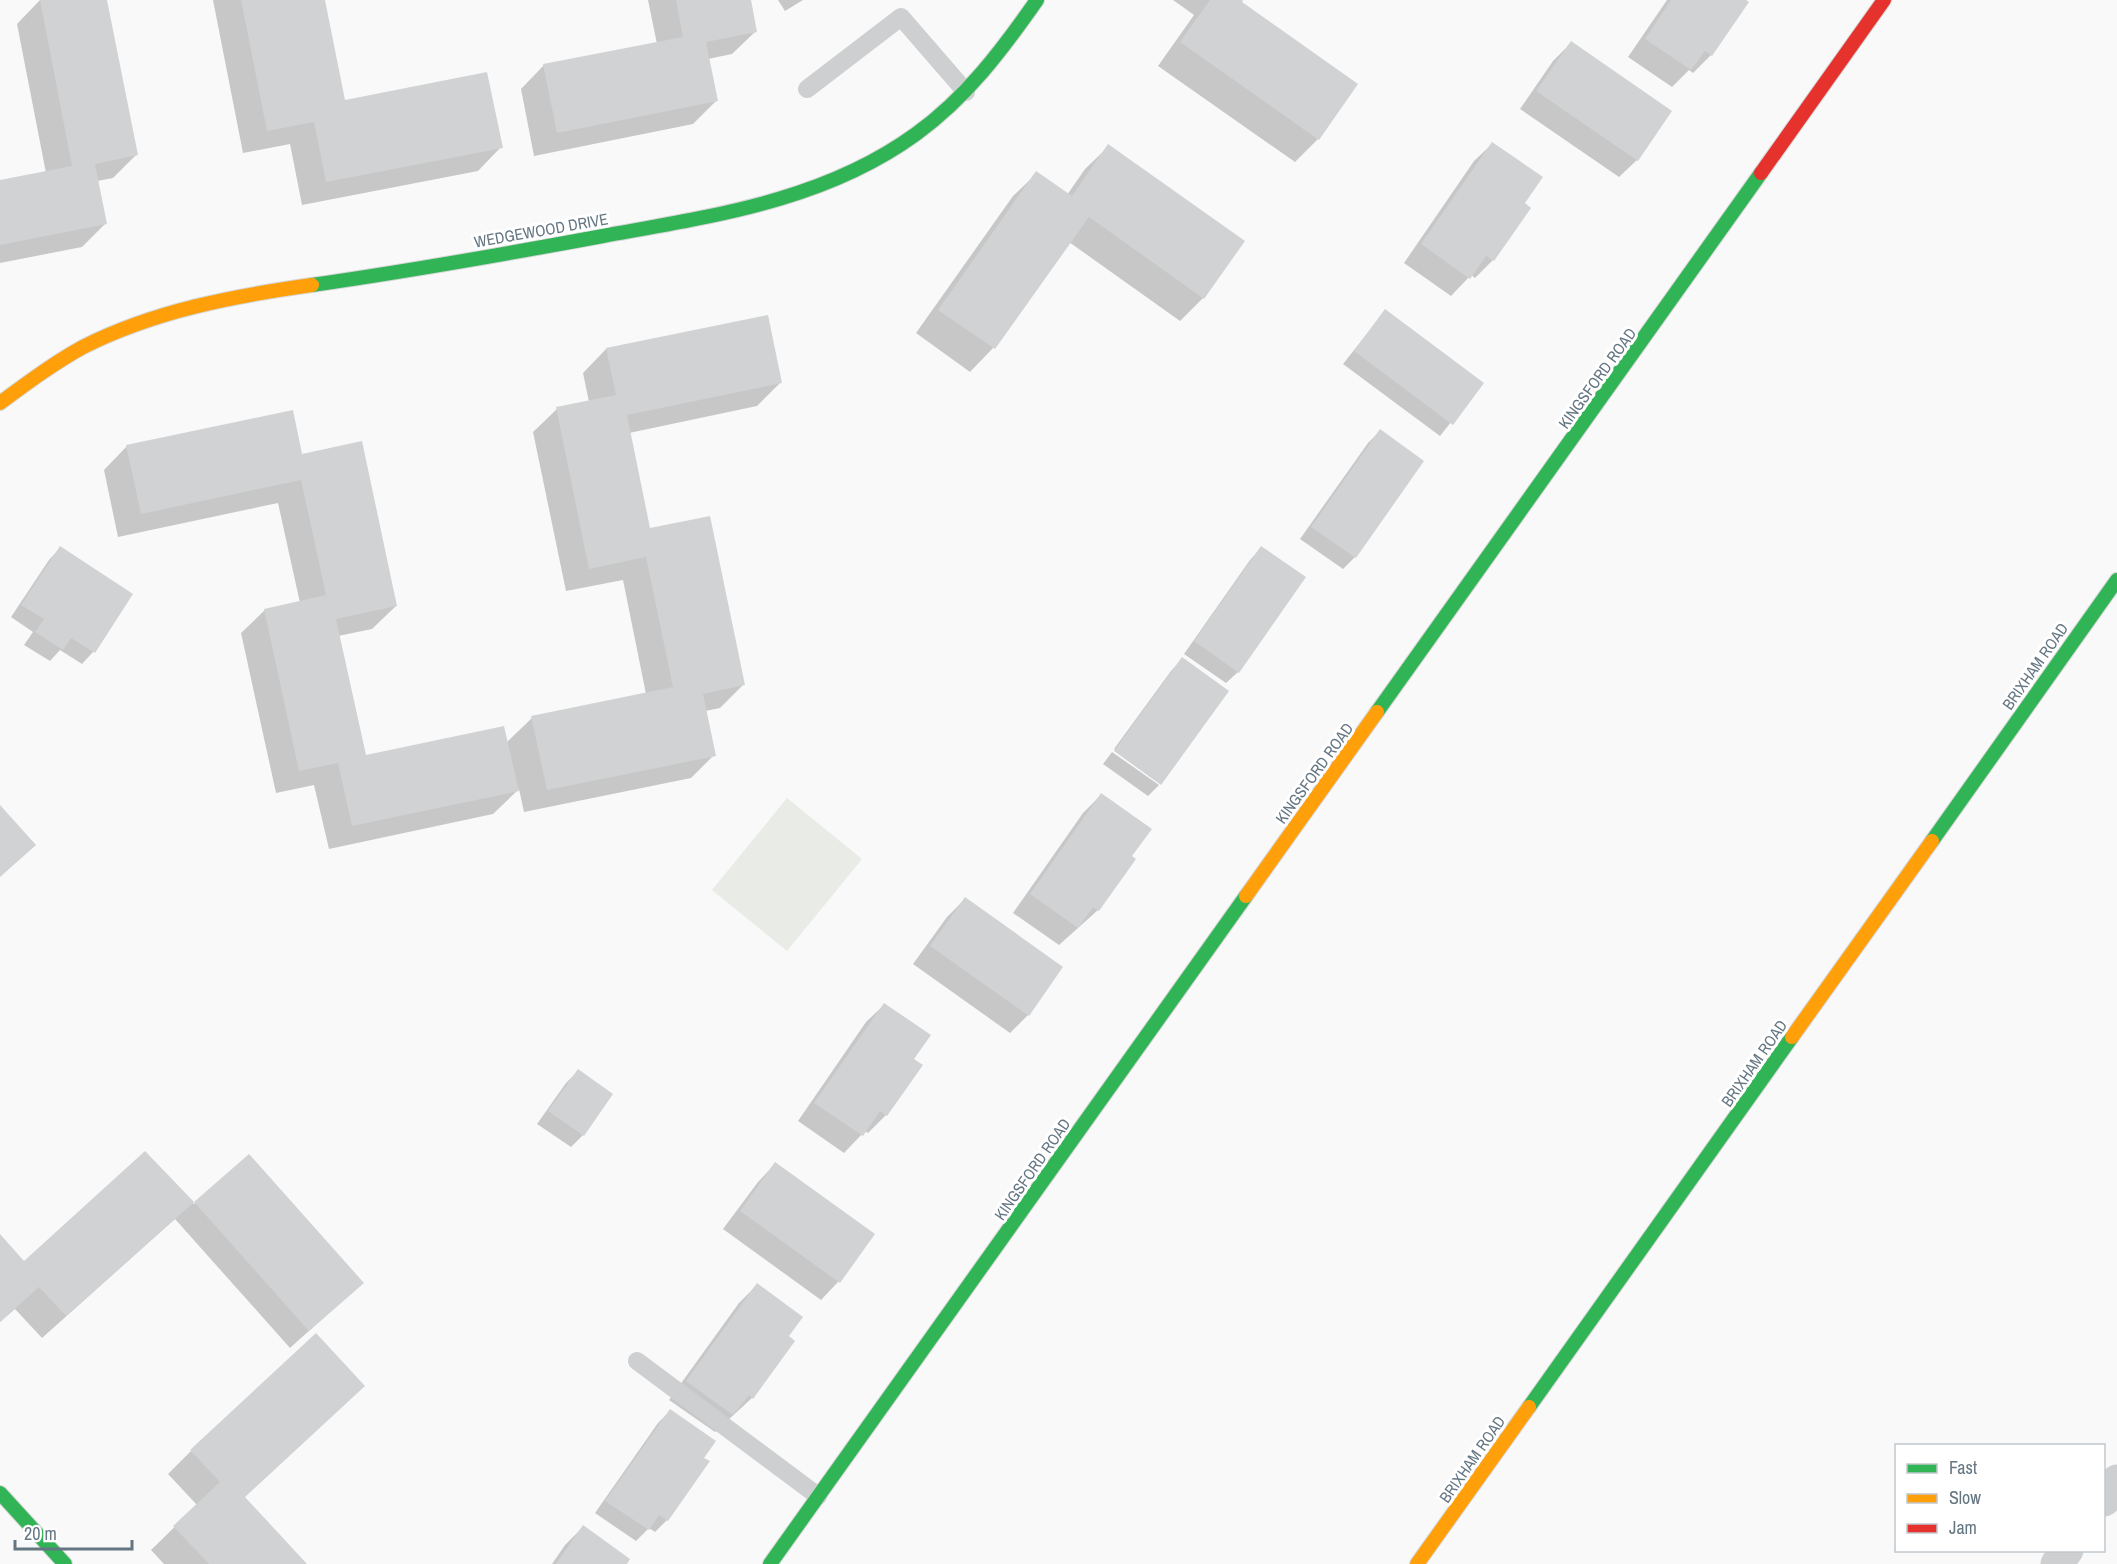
<svg xmlns="http://www.w3.org/2000/svg" width="2117" height="1564" font-family="'Archivo Narrow',sans-serif">
	<style>
		.green { fill: #e8ebe6 }
		.shadow { fill: #0003 }
		.building { fill: #d0d2d3 }
		.lines { fill: none; stroke-linecap: round; stroke-linejoin: round }
		.fast-casing { stroke: #d5d6d7; stroke-width: 16 }
		.slow-casing { stroke: #d5d6d7; stroke-width: 16 }
		.jam-casing { stroke: #d5d6d7; stroke-width: 16 }
		.lane { stroke: #cecfd0; stroke-width: 18 }
		.street { stroke: #cecfd0; stroke-width: 33 }
		.fast { stroke: #30b455; stroke-width: 14 }
		.slow { stroke: #ff9f0a; stroke-width: 14 }
		.jam { stroke: #e5322d; stroke-width: 14 }
		.labels { text-anchor: middle; dominant-baseline: central; stroke-width: 6; stroke-linejoin: round; paint-order: stroke }
		.street-label { font-size: 16px; fill: #657683; stroke: #fff }
	</style>
	<rect width="100%" height="100%" fill="#f9f9f9"/>
	<!-- green -->
	<path class="green" d="M787,798L862,859L787,951L712,890Z"/>
	<!-- shadow -->
	<path class="shadow" d="M40,0H106L136,155L113,178L97,181L105,224L82,247L0,263V182L46,173L17,24Z
		M213,0H324L344,101L501,147L478,171L302,205L290,144L243,153Z
		M648,0H750L756,31L732,54L708,59L716,101L693,124L534,156L521,89L544,65L657,44Z
		M778,0H803L785,11Z
		M1173,0H1241L1239,3L1318,139L1295,162L1158,66L1194,15Z
		M1667,0H1743L1711,55L1693,73L1689,70L1672,87L1628,57Z
		M1571,43L1637,160L1619,177L1520,109L1553,61Z
		M1492,144L1523,204L1493,260L1475,278L1471,275L1451,296L1404,263L1474,161Z
		M1109,146L1203,298L1180,321L1069,242L993,348L970,372L916,333L1013,196L1037,173L1067,195L1085,169Z
		M1385,311L1482,383L1440,436L1343,364Z
		M606,349L780,383L757,406L629,433L649,530L743,685L720,708L705,711L714,755L691,778L524,812L519,789L493,814L329,849L314,785L276,793L241,633L265,610L300,603L278,503L118,537L104,470L127,446L301,455L396,606L372,629L338,636L364,757L506,743L532,718L646,694L623,580L566,591L533,432L557,409L589,402L583,373Z
		M1380,431L1422,461L1355,557L1343,569L1300,539L1368,443Z
		M60,548L131,595L93,652L82,664L60,650L50,661L24,645L33,632L11,617L49,560Z
		M1261,548L1238,672L1226,683L1184,654L1250,560Z
		M1182,659L1160,782L1114,749L1171,671Z
		M1112,752L1159,785L1148,796L1103,764Z
		M1101,795L1130,857L1098,910L1059,945L1013,913L1083,813Z
		M965,899L1061,968L1028,1015L1010,1033L913,964L947,917Z
		M884,1005L912,1059L886,1115L868,1133L865,1131L844,1153L798,1121L866,1022Z
		M578,1071L583,1135L571,1147L537,1124L566,1083Z
		M145,1153L194,1204L249,1156L362,1283L290,1348L175,1219L42,1338L15,1309L0,1322V1236L24,1263Z
		M775,1164L873,1234L838,1282L821,1300L723,1229L758,1182Z
		M757,1285L787,1336L752,1398L715,1432L669,1400L739,1303Z
		M670,1411L667,1520L655,1532L649,1528L636,1541L595,1513L658,1423Z
		M191,1451L244,1498L305,1564H164L151,1550L197,1505L168,1474Z
		M583,1527L625,1564H552L565,1545Z"/>
	<!-- building -->
	<path class="building" d="M40,0H107L138,155L95,164L107,224L0,245V180L72,166Z
		M241,0H325L345,100L487,72L503,148L326,182L314,122L267,131Z
		M676,0H751L757,32L706,42L718,101L557,133L543,64L683,37Z
		M1210,0H1243L1242,2L1358,84L1319,140L1180,42Z
		M1671,0H1746L1749,2L1712,56L1705,51L1691,70L1645,39Z
		M1571,41L1672,111L1638,161L1536,91Z
		M1492,142L1543,177L1525,203L1531,208L1494,261L1486,256L1470,279L1421,244Z
		M1108,144L1245,241L1204,299L1089,217L995,349L938,310L1036,171L1072,196Z
		M1385,309L1484,383L1453,425L1354,351Z
		M768,315L782,383L627,415L650,528L710,516L745,685L703,694L716,756L547,790L531,716L673,687L646,557L589,569L556,407L616,395L606,348Z
		M293,410L302,454L362,441L397,606L336,619L366,755L504,726L519,791L352,826L338,763L299,771L264,609L326,595L301,480L141,514L126,445Z
		M1380,429L1424,461L1356,558L1311,527Z
		M60,546L133,594L95,653L71,638L63,650L35,632L44,619L21,605Z
		M1261,546L1306,577L1239,673L1194,641Z
		M1182,657L1229,691L1161,785L1114,751Z
		M1101,793L1152,829L1132,856L1136,859L1099,911L1093,907L1078,928L1030,894Z
		M0,805L36,845L0,877Z
		M965,897L1063,967L1029,1016L930,946Z
		M884,1003L931,1035L914,1059L923,1065L887,1116L880,1111L863,1136L814,1103Z
		M578,1069L613,1094L584,1136L548,1111Z
		M145,1151L194,1202L66,1316L39,1287L0,1322V1234L24,1261Z
		M249,1154L364,1283L309,1331L194,1202Z
		M775,1162L875,1234L840,1283L740,1211Z
		M757,1283L803,1317L789,1336L795,1341L753,1399L749,1395L733,1415L686,1381Z
		M316,1333L365,1386L245,1497L307,1564H209L173,1526L220,1482L190,1450Z
		M670,1409L716,1441L704,1458L710,1461L668,1521L659,1515L649,1530L605,1501Z
		M583,1525L630,1559L627,1564H556Z"/>
	<g class="lines">
		<defs>
			<path id="fast" d="M312,285C409,271 506,254 603,236C712,216 824,201 916,134C966,98 1002,50 1037,0
				M1377,712L1761,173
				M1932,841L2117,580
				M1529,1407L1792,1037
				M0,1493L65,1564
				M770,1564L1246,896"/>
			<path id="slow" d="M0,403C27,383 54,363 83,347C154,311 233,296 312,285
				M1246,896L1377,712
				M1792,1037L1932,841
				M1417,1564L1529,1407"/>
			<path id="jam" d="M1761,173L1884,0"/>
		</defs>
		<!-- fast casing -->
		<use href="#fast" class="fast-casing"/>
		<!-- slow casing -->
		<use href="#slow" class="slow-casing"/>
		<!-- jam casing -->
		<use href="#jam" class="jam-casing"/>
		<!-- lane -->
		<path class="lane" d="M807,89L901,17L966,92
			M637,1361L818,1496"/>
		<!-- street -->
		<path class="street" d="M2104,1500L2117,1481
			M2057,1564L2067,1550"/>
		<!-- fast -->
		<use href="#fast" class="fast"/>
		<!-- slow -->
		<use href="#slow" class="slow"/>
		<!-- jam -->
		<use href="#jam" class="jam"/>
	</g>
	<g class="labels">
		<!-- street labels -->
		<g class="street-label">
			<text transform="translate(541 230) rotate(-10)">WEDGEWOOD DRIVE</text>
			<text transform="translate(1597 378) rotate(-54)">KINGSFORD ROAD</text>
			<text transform="translate(2035 666) rotate(-55)">BRIXHAM ROAD</text>
			<text transform="translate(1314 773) rotate(-54)">KINGSFORD ROAD</text>
			<text transform="translate(1754 1063) rotate(-55)">BRIXHAM ROAD</text>
			<text transform="translate(1032 1169) rotate(-55)">KINGSFORD ROAD</text>
			<text transform="translate(1472 1459) rotate(-55)">BRIXHAM ROAD</text>
		</g>
	</g>
	<!-- legend -->
	<rect x="1895" y="1444" width="210" height="108" fill="#ffffff" stroke="#c1c8cd" stroke-width="1.5"/>
	<rect x="1907" y="1464" width="30" height="9" fill="#30b455" stroke="#c1c8cd" stroke-width="1.5"/>
	<text x="1949" y="1474" font-size="18" fill="#657683">Fast</text>
	<rect x="1907" y="1494" width="30" height="9" fill="#ff9f0a" stroke="#c1c8cd" stroke-width="1.5"/>
	<text x="1949" y="1504" font-size="18" fill="#657683">Slow</text>
	<rect x="1907" y="1524" width="30" height="9" fill="#e5322d" stroke="#c1c8cd" stroke-width="1.5"/>
	<text x="1949" y="1534" font-size="18" fill="#657683">Jam</text>
	<!-- scale -->
	<path d="M15 1540v9h117v-9" fill="none" stroke="#657683" stroke-width="3"/>
	<text x="24" y="1540" font-size="18" fill="#657683" stroke="#ffffff" stroke-width="4.5" paint-order="stroke">20 m</text>
</svg>
